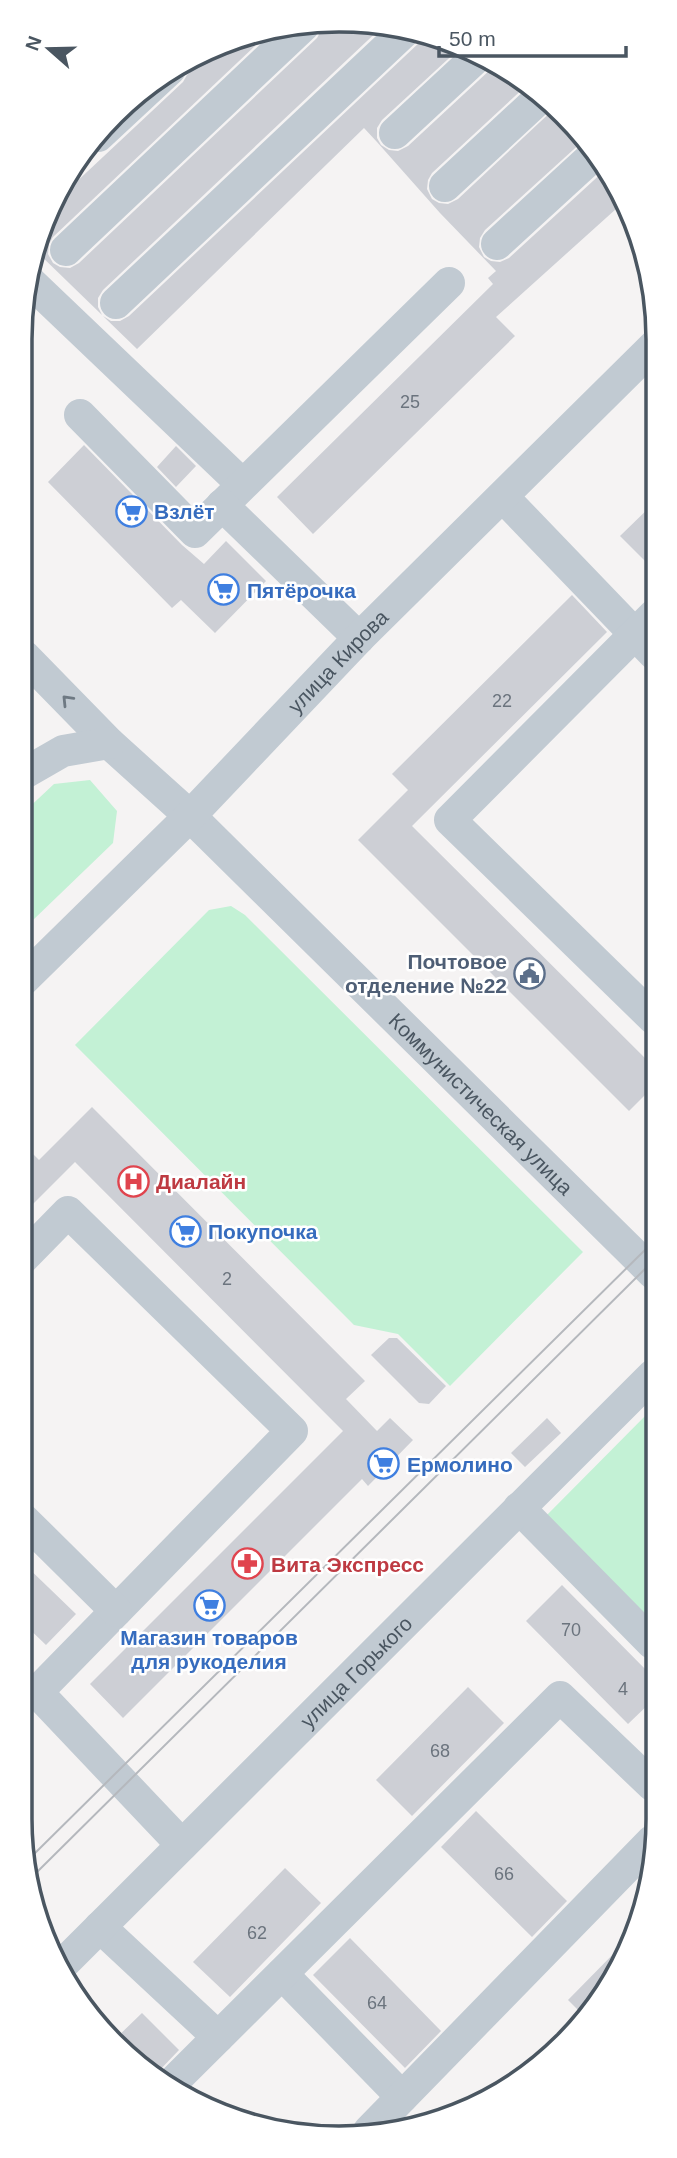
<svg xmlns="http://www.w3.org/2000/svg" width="677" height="2158" font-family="Arial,sans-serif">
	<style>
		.green { fill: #c3f1d5 }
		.building { fill: #cdcfd5 }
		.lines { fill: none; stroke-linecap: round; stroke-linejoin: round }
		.minor { stroke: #c1cad2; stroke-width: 32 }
		.tram { stroke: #b5b8bd; stroke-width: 2 }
		.oneway { stroke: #6e7983 }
		.labels { text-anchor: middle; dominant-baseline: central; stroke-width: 5; stroke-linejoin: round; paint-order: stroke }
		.number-label { font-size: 18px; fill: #6b747e }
		.shop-label { font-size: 21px; font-weight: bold; fill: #366cbe; stroke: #fff; text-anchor: start }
		.street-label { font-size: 21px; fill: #4a5661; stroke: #fff }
		.service-label { font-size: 21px; font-weight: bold; fill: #4e5e75; stroke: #fff; text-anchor: end }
		.health-label { font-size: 21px; font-weight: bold; fill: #be3a42; stroke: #fff; text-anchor: start }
		.rim { fill: none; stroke: #4a5661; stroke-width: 3.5 }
	</style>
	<rect width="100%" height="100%" fill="#f5f3f3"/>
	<!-- green -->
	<path class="green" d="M90,780L117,811L113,843L32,921H23V813L54,784Z
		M231,906L245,915L583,1252L450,1386L398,1334L354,1325L75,1045L209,910Z
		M653,1408L652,1625L544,1518Z"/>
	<!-- building -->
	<path class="building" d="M277,25L53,237L49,244L48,254L53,263L60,267L70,268L79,263L317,38L321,31L322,25H384L103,290L98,298V307L102,315L36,251L56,201L183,82L187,75L211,53Z
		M425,34L460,48L382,120L377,128V138L381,145L389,150L398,151L408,146L492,68L496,61L527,85L432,173L428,180L427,189L432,199L439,203L448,204L458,199L556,107L565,113L584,140L485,230L480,238L479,247L484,257L491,261L500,262L509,258L605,170L626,200L496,317L515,336L313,534L277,497L493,284L488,278L496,271L440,213L377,142L364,128L137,349L103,316L111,321H120L129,316L421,41Z
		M84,445L182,545L204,564L226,541L266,581L215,633L181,600L172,608L48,482Z
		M176,446L196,466L176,487L157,467Z
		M655,502L654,570L620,536Z
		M572,595L607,632L412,826L653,1066V1087L629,1111L358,840L408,790L392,774Z
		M92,1107L365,1381L346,1399L377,1431L390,1418L413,1440L368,1486L362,1479L123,1718L90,1684L343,1431L75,1162L22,1215V1143L39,1160Z
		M389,1338H397L446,1386L429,1404L419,1403L371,1355Z
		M547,1418L561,1433L525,1467L511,1453Z
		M20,1560L76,1614L46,1645L20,1620Z
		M562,1585L652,1676V1701L628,1724L526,1621Z
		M468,1687L504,1723L412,1816L376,1780Z
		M476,1811L567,1901L532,1937L441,1847Z
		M285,1868L321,1903L230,1997L193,1962Z
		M350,1938L441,2031L405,2068L313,1975Z
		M626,1941L604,1997L585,2017L568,2000Z
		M142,2013L179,2050L156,2074L113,2041Z"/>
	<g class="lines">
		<!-- minor -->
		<g class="minor">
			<path d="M395,133L479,55"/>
			<path d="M98,136L170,69"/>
			<path d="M445,186L542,96"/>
			<path d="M497,244L594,155"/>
			<path d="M66,250L304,25"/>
			<path d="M25,277L242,484"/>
			<path d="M116,303L408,28"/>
			<path d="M80,415L195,532L449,283"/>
			<path d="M503,497L654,654"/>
			<path d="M222,505L359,638"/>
			<path id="s1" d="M24,656L109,743L190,816L653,1273"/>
			<path d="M23,774L63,751L109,743"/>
			<path id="s2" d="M23,980L190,816L359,638L655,345"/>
			<path d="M653,1018L450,820L654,615"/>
			<path d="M22,1259L68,1212L292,1431L37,1692L182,1845"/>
			<path d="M519,1508L652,1643"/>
			<path d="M20,1516L116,1611"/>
			<path d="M100,1927L218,2037"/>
			<path id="s3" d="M60,1967L653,1375"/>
			<path d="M282,1974L402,2097"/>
			<path d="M170,2085L560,1697L652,1785"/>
			<path d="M369,2131L652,1841"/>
		</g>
		<!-- tram -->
		<path class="tram" d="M27,1861L653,1242
			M31,1878L653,1261"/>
	</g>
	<!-- one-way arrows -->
	<defs><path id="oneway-chevron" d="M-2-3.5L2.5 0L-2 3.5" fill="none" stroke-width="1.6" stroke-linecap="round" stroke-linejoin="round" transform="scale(1.75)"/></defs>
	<use class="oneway" href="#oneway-chevron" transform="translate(67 700) rotate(-134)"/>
	<!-- icons -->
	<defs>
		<symbol id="supermarket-ring" viewBox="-11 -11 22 22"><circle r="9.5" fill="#fff" stroke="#3f7fe0" stroke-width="1.5"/><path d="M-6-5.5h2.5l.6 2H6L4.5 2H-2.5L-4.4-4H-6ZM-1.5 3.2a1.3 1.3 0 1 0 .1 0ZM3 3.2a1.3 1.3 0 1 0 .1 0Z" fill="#3f7fe0"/></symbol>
		<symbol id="civic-ring" viewBox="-11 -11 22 22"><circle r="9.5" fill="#fff" stroke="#5c6f8a" stroke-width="1.5"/><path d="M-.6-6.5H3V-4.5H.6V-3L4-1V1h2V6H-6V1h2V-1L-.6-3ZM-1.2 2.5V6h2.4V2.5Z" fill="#5c6f8a"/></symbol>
		<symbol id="hospital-ring" viewBox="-11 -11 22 22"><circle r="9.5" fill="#fff" stroke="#e0444e" stroke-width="1.5"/><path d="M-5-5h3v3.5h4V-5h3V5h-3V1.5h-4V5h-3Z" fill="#e0444e"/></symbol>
		<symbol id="pharmacy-ring" viewBox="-11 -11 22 22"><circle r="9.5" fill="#fff" stroke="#e0444e" stroke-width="1.5"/><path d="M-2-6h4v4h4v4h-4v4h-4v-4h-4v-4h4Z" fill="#e0444e"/></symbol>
	</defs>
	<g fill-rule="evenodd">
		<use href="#supermarket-ring" x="114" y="494" width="35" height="35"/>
		<use href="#supermarket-ring" x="206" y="572" width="35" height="35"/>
		<use href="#civic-ring" x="512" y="956" width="35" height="35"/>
		<use href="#hospital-ring" x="116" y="1164" width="35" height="35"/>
		<use href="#supermarket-ring" x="168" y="1214" width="35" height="35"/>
		<use href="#supermarket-ring" x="366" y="1446" width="35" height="35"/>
		<use href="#pharmacy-ring" x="230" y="1546" width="35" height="35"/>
		<use href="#supermarket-ring" x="192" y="1588" width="35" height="35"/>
	</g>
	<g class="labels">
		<!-- number labels -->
		<g class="number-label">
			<text x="410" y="402">25</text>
			<text x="502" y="701">22</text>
			<text x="227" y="1279">2</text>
			<text x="571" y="1630">70</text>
			<text x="623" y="1689">4</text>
			<text x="440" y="1751">68</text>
			<text x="504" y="1874">66</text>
			<text x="257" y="1933">62</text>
			<text x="377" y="2003">64</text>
		</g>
		<!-- shop labels -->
		<g class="shop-label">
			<text x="154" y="511">Взлёт</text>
			<text x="247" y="590">Пятёрочка</text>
			<text x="208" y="1231">Покупочка</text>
			<text x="407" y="1464">Ермолино</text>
			<text x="209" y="1637" text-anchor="middle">Магазин товаров<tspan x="209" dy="24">для рукоделия</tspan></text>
		</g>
		<!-- street labels -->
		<g class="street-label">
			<text stroke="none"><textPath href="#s2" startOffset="448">улица Кирова</textPath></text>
			<text stroke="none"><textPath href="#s1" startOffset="640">Коммунистическая улица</textPath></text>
			<text stroke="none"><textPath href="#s3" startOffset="418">улица Горького</textPath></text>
		</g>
		<!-- service labels -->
		<g class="service-label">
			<text x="507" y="961">Почтовое<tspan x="507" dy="24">отделение №22</tspan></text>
		</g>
		<!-- health labels -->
		<g class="health-label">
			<text x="156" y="1181">Диалайн</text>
			<text x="271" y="1564">Вита Экспресс</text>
		</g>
	</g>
	<!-- crop -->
	<path d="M0 0H677V2158H0ZM339 32H339A307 307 0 0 1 646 339V1819A307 307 0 0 1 339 2126H339A307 307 0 0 1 32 1819V339A307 307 0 0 1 339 32Z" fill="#fff" fill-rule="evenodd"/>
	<path class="rim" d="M339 32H339A307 307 0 0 1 646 339V1819A307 307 0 0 1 339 2126H339A307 307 0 0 1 32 1819V339A307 307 0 0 1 339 32Z"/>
	<!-- north arrow -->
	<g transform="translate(49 49) rotate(290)" stroke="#ffffff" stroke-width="5" paint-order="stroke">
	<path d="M0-5L12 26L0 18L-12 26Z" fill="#4a5661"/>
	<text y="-10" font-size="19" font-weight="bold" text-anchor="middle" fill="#4a5661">N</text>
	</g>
	<!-- scale -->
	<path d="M439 46v10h187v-10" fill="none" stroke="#4a5661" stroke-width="3.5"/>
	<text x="449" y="46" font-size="21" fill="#4a5661" stroke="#ffffff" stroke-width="5" paint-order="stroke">50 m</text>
</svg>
